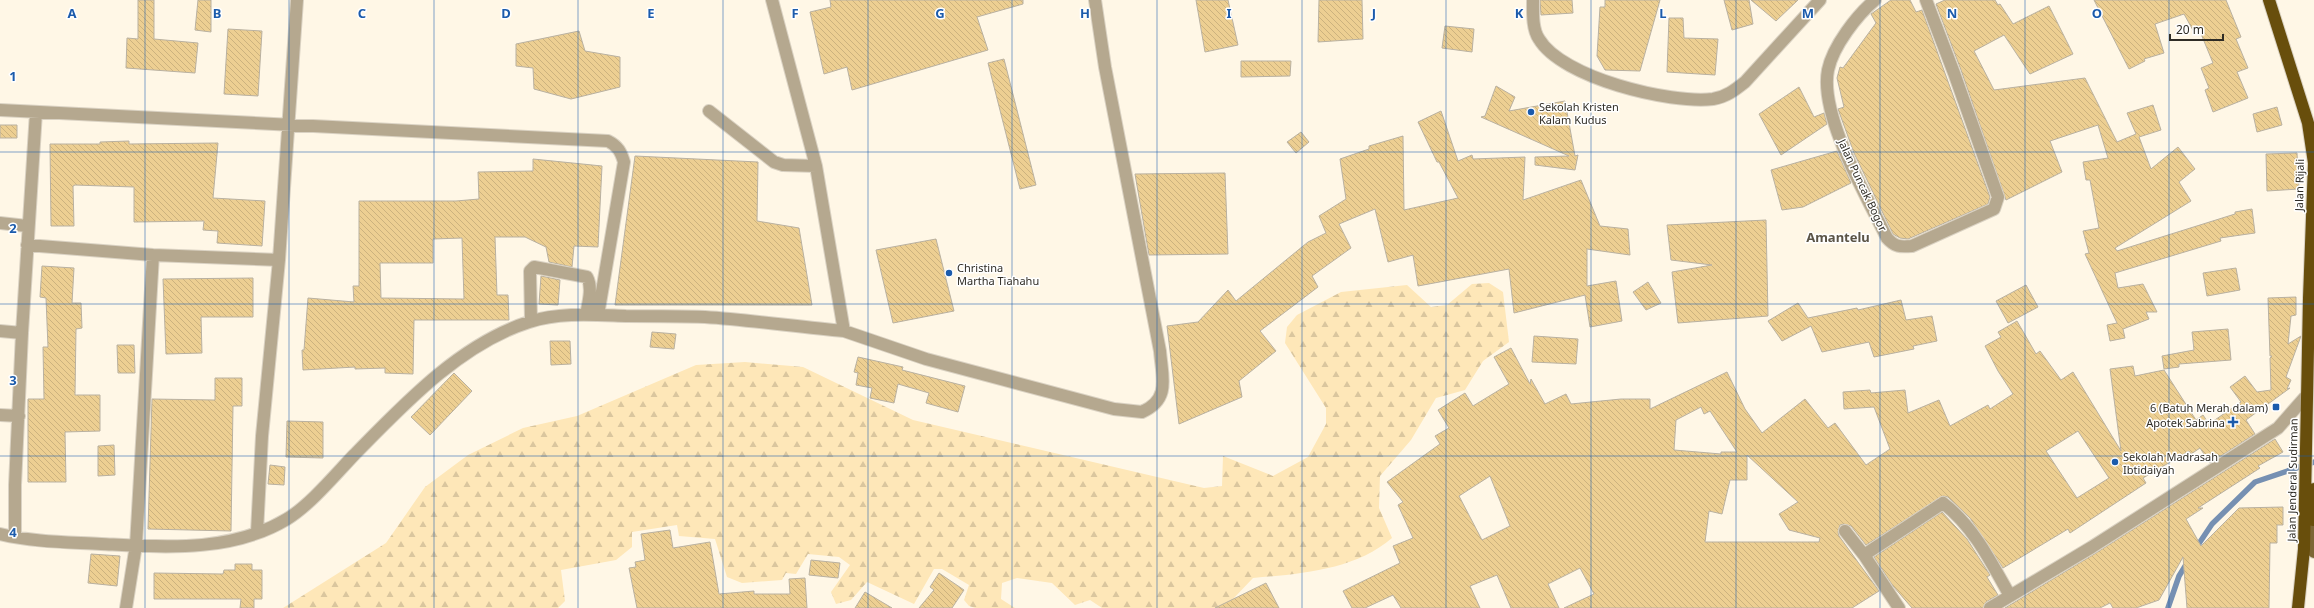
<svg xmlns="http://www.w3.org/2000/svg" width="2314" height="608" font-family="'Noto Sans',sans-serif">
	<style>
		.forest { fill: url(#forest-firs) }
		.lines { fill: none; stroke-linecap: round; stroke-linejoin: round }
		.stream { stroke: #7690b2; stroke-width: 5.5 }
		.building { fill: url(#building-back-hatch); stroke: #b9b1a1; fill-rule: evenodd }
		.minor-casing { stroke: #dad2c3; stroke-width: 14 }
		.major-casing { stroke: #dad2c3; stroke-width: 14 }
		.highway-casing { stroke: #dad2c3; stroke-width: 14 }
		.minor { stroke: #b5a88f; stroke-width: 12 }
		.major { stroke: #7c6635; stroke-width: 12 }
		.highway { stroke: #684e0c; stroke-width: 12 }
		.grid { fill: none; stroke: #1b5bac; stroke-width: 1; stroke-opacity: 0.55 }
		.poi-dot { fill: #1b5bac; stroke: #fff; stroke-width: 1.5 }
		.labels { text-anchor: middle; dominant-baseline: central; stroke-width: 3; stroke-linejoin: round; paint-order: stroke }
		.poi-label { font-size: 11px; fill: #2f2c25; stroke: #fff; text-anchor: start }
		.street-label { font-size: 11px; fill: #2f2c25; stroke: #fff }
		.quarter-label { font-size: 13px; font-weight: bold; fill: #5b5446; stroke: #fff }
		.grid-label { font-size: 13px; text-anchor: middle; font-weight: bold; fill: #1b5bac; stroke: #fff; stroke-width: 3; stroke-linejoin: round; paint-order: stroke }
	</style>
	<defs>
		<pattern id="forest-firs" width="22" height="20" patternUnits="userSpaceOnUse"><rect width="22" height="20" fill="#fee7b8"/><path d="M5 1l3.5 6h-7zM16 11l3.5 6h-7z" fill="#dac69e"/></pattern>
		<pattern id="building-back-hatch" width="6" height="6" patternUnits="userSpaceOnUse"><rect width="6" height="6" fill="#edcf92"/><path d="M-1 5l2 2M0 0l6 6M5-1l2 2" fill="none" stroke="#ccb27e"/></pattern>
	</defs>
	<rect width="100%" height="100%" fill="#fff7e6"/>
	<!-- forest -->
	<path class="forest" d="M1489,283L1503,292L1509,342L1483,361L1465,390L1436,398L1411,440L1380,476L1379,508L1392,538C1355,570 1300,574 1253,578L1234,598L1231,608H1102L1090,600L1075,605L1052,583L1017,578L1002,583L1001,599L1015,608H975L969,606L964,600L969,585L942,569H934L914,604L867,582L851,600L836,604L831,592L850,565L839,557L808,554L796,574L786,573L782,580L742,583L727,577L715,539L679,536L677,525L632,532V547L616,560L561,570L565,601L558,608H283L386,543L425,487L468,455L523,428L577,416L696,365L745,362L803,367L913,420L1204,488L1222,486L1223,456L1273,476L1308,457L1326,424V408L1285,343L1287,327L1297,315L1341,292L1407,285L1431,307L1447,305L1472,284Z"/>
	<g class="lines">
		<!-- stream -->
		<path class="stream" d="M2196,548L2212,524L2255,482L2314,462
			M2168,608L2179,576L2187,563"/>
	</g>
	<!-- building -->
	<path class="building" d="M138,0H154V39L198,43L195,73L126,68L127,38L138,39Z
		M198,0H211V32L195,30Z
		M830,0H1023V4L977,17L988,50L852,90L847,67L824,74L810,12L831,7Z
		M1196,0H1228L1238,45L1205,52Z
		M1319,0H1362L1363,39L1318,42Z
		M1540,0H1572L1573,13L1541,15Z
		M1605,0H1660L1640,71L1605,70L1597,56L1600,7H1605Z
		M1724,0H1749L1753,24L1732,30Z
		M1751,0H1798L1776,21Z
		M1891,0H1910L1916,12L1922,10L1990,197L1988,204L1908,239L1900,238L1893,234L1854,153L1838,109L1844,107L1837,78L1840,67L1843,68L1876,23L1871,14Z
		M1945,0H1995L1998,5L2000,4L2013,24L2049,6L2073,54L2030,74L2004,35L1974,51L1994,90L2085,78L2117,142L2136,134L2127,113L2153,105L2161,130L2139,137L2151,169L2178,147L2195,169L2179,182L2191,201L2115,248L2117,251L2235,214V212L2252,209L2255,233L2220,238L2221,241L2115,273L2118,288L2143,284L2157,312H2146L2149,319L2123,329L2125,338L2110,341L2107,325L2117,323L2085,254L2089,253L2083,231L2099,228L2090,180H2086L2083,162L2108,158L2098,125L2050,141L2062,172L2006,200L1961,70L1936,4Z
		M2094,0H2226L2241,37L2236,39L2248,68L2237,72L2248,98L2213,112L2205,90L2209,88L2201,68L2213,63L2199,29L2194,32L2184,14L2155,24L2164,53L2144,59L2145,61L2129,69Z
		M1669,18H1683L1684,38L1718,39L1715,75L1667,72Z
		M1445,26L1474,29L1472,52L1442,48Z
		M228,29L262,31L258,96L224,94Z
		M579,31L585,51L620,57V87L571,99L534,89L533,68L516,66V44Z
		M1004,59L1036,185L1020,189L988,63Z
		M1241,61H1291L1290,76L1241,77Z
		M1496,86L1515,97L1509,111L1565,101L1575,156L1578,155L1575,170L1535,165V157L1569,156L1481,117L1485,116Z
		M1799,87L1814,117L1824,113L1827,124L1781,155L1759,114Z
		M2277,107L2282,125L2257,132L2253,114Z
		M1441,111L1458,161L1472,155L1473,159L1525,157L1523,200L1581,180L1600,226L1628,229L1630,255L1587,249V286L1616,281L1622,321L1590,327L1585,295L1514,313L1509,269L1418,286L1413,255L1388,262L1375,209L1339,224L1351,248L1312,276L1318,287L1260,331L1276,351L1239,381L1242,397L1179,424L1167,326L1198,322L1228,290L1236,301L1308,242L1326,233L1319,216L1346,199L1340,159L1369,149V146L1403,136L1404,210L1458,198L1439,162H1437L1418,122Z
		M0,125H17V138H0Z
		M1301,132L1309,142L1296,153L1287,142Z
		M129,141V144L218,143L213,198L265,201L262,246L217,243L218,231L203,230L204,221L134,222V187L75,185L73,186L74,226H51L50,144H100V142Z
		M1837,151L1851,183L1803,207L1782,210L1771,170Z
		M2297,153L2299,189L2267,191L2266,154Z
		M635,156L758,162L757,221L799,228L812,305H615Z
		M533,159L602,166L598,247L574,246L572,267L549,262L546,247L525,237H495L497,295H508L509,320H414L413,374L385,373V368L355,369V367L303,370L302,350H304L308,298L354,302L353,286H359V201H456L479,199L478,172L533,171ZM462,238L464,299L381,298L380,263H433V239Z
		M1225,173L1228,254L1149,255L1135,174Z
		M1766,220L1768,316L1678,323L1672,272L1712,265L1671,260L1667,225Z
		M936,239L954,311L893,323L876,250Z
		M42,266L74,268L72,303H81L82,328L76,329L75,395H100V431L65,432L66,482H28V399H44L43,347H48L46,298L40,297Z
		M2236,268L2240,290L2207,296L2203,273Z
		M541,276L560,280L558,305L539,304Z
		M253,278V317H201L202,353L166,354L163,279Z
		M1648,282L1661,303L1646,310L1633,292Z
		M2026,285L2038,307L2008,323L1996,301Z
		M2296,297V315L2291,316L2288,344L2301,336L2286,377L2291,380L2287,389L2290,388L2246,420L2255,434L2210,463L2200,448L2191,454L2189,451L2143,478L2146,483L2070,533L2068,529L2003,568L1970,518L1948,497L1943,496L1866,545L1851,526L1844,524L1840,525L1838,532L1839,536L1879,591L1852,608H1564L1594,594L1580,568L1548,584L1559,608H1511L1497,575L1470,586L1480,608H1401L1393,595L1365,608H1352L1343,591L1400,563L1393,546L1413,538L1398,505L1403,502L1387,482L1440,444L1435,436L1449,428L1438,410L1465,393L1473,406L1509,384L1494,357L1511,348L1530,384L1531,379L1545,404L1566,394L1571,404L1621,399H1650V409L1727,372L1745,409L1762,433L1805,399L1828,428L1835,423L1866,465L1890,449L1874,407L1844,409L1843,392L1870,390L1871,393L1905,390L1908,413L1939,400L1950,426L1988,405L1990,409L2013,394L1998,371L1985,346L2001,337L1998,332L2017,321L2036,354L2040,351L2061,380L2073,372L2121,451L2110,369L2133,366L2135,376L2164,370L2196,420L2203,415L2209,424L2241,402L2230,387L2245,376L2257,392L2271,390L2270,358L2272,356H2270L2268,298ZM1701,407L1704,414L1710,411L1737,452H1721V454L1674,450L1676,420ZM2078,431L2109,478L2077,498L2046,451ZM1747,455L1798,502L1779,514L1789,530L1820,538L1819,542H1705L1709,511L1722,514L1730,480H1747ZM1490,476L1510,526L1482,540L1459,496Z
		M1901,300L1906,320L1932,316L1937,341L1913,346L1914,349L1874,357L1869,342L1822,352L1811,326L1782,341L1768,321L1798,303L1808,318L1857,308L1858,310Z
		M2228,329L2231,360L2179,364V367L2164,369L2162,356L2194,350L2192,332Z
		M652,332L676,334L674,349L650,347Z
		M1534,336L1578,339L1576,364L1532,362Z
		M550,341H570L571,364L551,365Z
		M117,345H134L135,373H118Z
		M858,357L903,367L902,370L965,386L958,412L926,403L929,393L898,384L894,403L870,398L872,388L856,385L858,373L854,372Z
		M454,373L472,391L430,435L411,417Z
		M215,378H242V406H233L231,531L148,529L152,399L215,400Z
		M287,421L323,422V458L286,457Z
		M2275,439L2283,452L2258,466L2260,468L2198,508H2203L2186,519L2201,546L2239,508L2283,507V525H2277V543H2270L2269,608H2187L2183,557L2159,600L2136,608H2113L2110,603L2100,608H2005L2096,553Z
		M114,445L115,475L98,476V446Z
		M270,465L285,467L284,485L268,484Z
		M1942,512L1967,539L1990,575L1987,577L1998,595L1986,602L1983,608H1912L1893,586L1874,557Z
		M670,530L673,548L710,542L719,594L754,591V594H790L789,579L805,578L807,608H637L629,568L636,567L635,562L645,560L641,534Z
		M91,554L120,556L117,586L88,583Z
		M811,560L840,563L838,578L809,575Z
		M235,564H252V570H262V599H254V608H240L241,599H154V573L223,574L224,570H235Z
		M939,573L964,590L952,608H919L934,590L930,587Z
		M1266,583L1279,608H1215Z
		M865,592L892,608H855Z"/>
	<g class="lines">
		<defs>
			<path id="minor" d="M772,0L816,166L844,331L926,359L1114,409L1142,412C1171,399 1162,377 1160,351L1105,67L1095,0
				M1533,0C1533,12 1532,29 1539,39C1562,78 1670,104 1713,99C1726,97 1735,90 1745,82L1820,0
				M1875,0C1857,15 1833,46 1828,70C1819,115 1867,197 1887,238C1895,247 1900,247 1912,246L1994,209L1998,197L1954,73L1926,0
				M0,110L608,141C618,146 621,152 624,162L598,315
				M709,111L774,162L783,165L816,166
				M0,223L27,226
				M27,245L153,255L279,260
				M531,321L530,271L534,267L587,277C593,288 588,304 586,315
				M0,331L22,333
				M0,415L19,416
				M1845,531L1864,555L1943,503C1974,527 1991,562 2010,596
				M257,532L262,436L279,260L297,0
				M0,534C33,542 67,542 101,544C163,547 231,553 287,519C310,505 335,475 354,455C404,404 460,344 529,322C560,312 595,315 626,316C652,316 679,316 705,317C751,320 798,327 844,331
				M15,537V485L22,333L36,112
				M1864,555L1899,608
				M126,608L136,545L153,255
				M1990,608L2092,547L2278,428L2307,395"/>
			<path id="major" d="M2312,527L2314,552"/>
			<path id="highway" d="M2269,0L2308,123L2314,163L2309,298L2304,549L2298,608
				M2313,520L2314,489"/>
		</defs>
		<!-- minor casing -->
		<use href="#minor" class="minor-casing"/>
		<!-- major casing -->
		<use href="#major" class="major-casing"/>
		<!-- highway casing -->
		<use href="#highway" class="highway-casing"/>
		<!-- minor -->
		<use href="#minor" class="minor"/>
		<!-- major -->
		<use href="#major" class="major"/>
		<!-- highway -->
		<use href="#highway" class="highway"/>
	</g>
	<!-- grid -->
	<path class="grid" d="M145,0V608M289,0V608M434,0V608M578,0V608M723,0V608M868,0V608M1012,0V608M1157,0V608M1302,0V608M1446,0V608M1591,0V608M1736,0V608M1880,0V608M2025,0V608M2169,0V608M0,152H2314M0,304H2314M0,456H2314"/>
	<!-- markers -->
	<g class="poi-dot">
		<circle cx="1531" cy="112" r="4"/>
		<circle cx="949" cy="273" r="4"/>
		<rect x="2272" y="403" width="8" height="8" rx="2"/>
		<path d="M2231 416h4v4h4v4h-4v4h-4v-4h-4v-4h4z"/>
		<circle cx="2115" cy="462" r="4"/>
	</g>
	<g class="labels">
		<!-- poi labels -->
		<g class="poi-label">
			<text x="1539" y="106">Sekolah Kristen<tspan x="1539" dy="13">Kalam Kudus</tspan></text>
			<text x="957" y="267">Christina<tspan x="957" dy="13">Martha Tiahahu</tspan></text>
			<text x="2268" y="407" text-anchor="end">6 (Batuh Merah dalam)</text>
			<text x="2225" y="422" text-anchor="end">Apotek Sabrina</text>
			<text x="2123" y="456">Sekolah Madrasah<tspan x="2123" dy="13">Ibtidaiyah</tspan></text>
		</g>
		<!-- street labels -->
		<g class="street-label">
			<text transform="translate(1863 185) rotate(65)">Jalan Puncak Bogor</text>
			<text transform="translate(2299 185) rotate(-89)">Jalan Rijali</text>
			<text transform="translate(2292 480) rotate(-89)">Jalan Jenderal Sudirman</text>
		</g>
		<!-- quarter labels -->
		<g class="quarter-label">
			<text x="1838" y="237">Amantelu</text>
		</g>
	</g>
	<g class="grid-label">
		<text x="72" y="18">A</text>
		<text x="217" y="18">B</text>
		<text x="362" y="18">C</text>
		<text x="506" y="18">D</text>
		<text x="651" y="18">E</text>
		<text x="795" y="18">F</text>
		<text x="940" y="18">G</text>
		<text x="1085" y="18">H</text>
		<text x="1229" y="18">I</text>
		<text x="1374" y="18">J</text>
		<text x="1519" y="18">K</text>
		<text x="1663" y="18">L</text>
		<text x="1808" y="18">M</text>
		<text x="1952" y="18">N</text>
		<text x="2097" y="18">O</text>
		<text x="13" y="81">1</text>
		<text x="13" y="233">2</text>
		<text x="13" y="385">3</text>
		<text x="13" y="537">4</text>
	</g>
	<!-- scale -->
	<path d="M2170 34v6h53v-6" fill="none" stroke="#2f2c25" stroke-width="2"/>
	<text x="2176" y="34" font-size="12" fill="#2f2c25" stroke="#ffffff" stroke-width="3" paint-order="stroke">20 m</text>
</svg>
